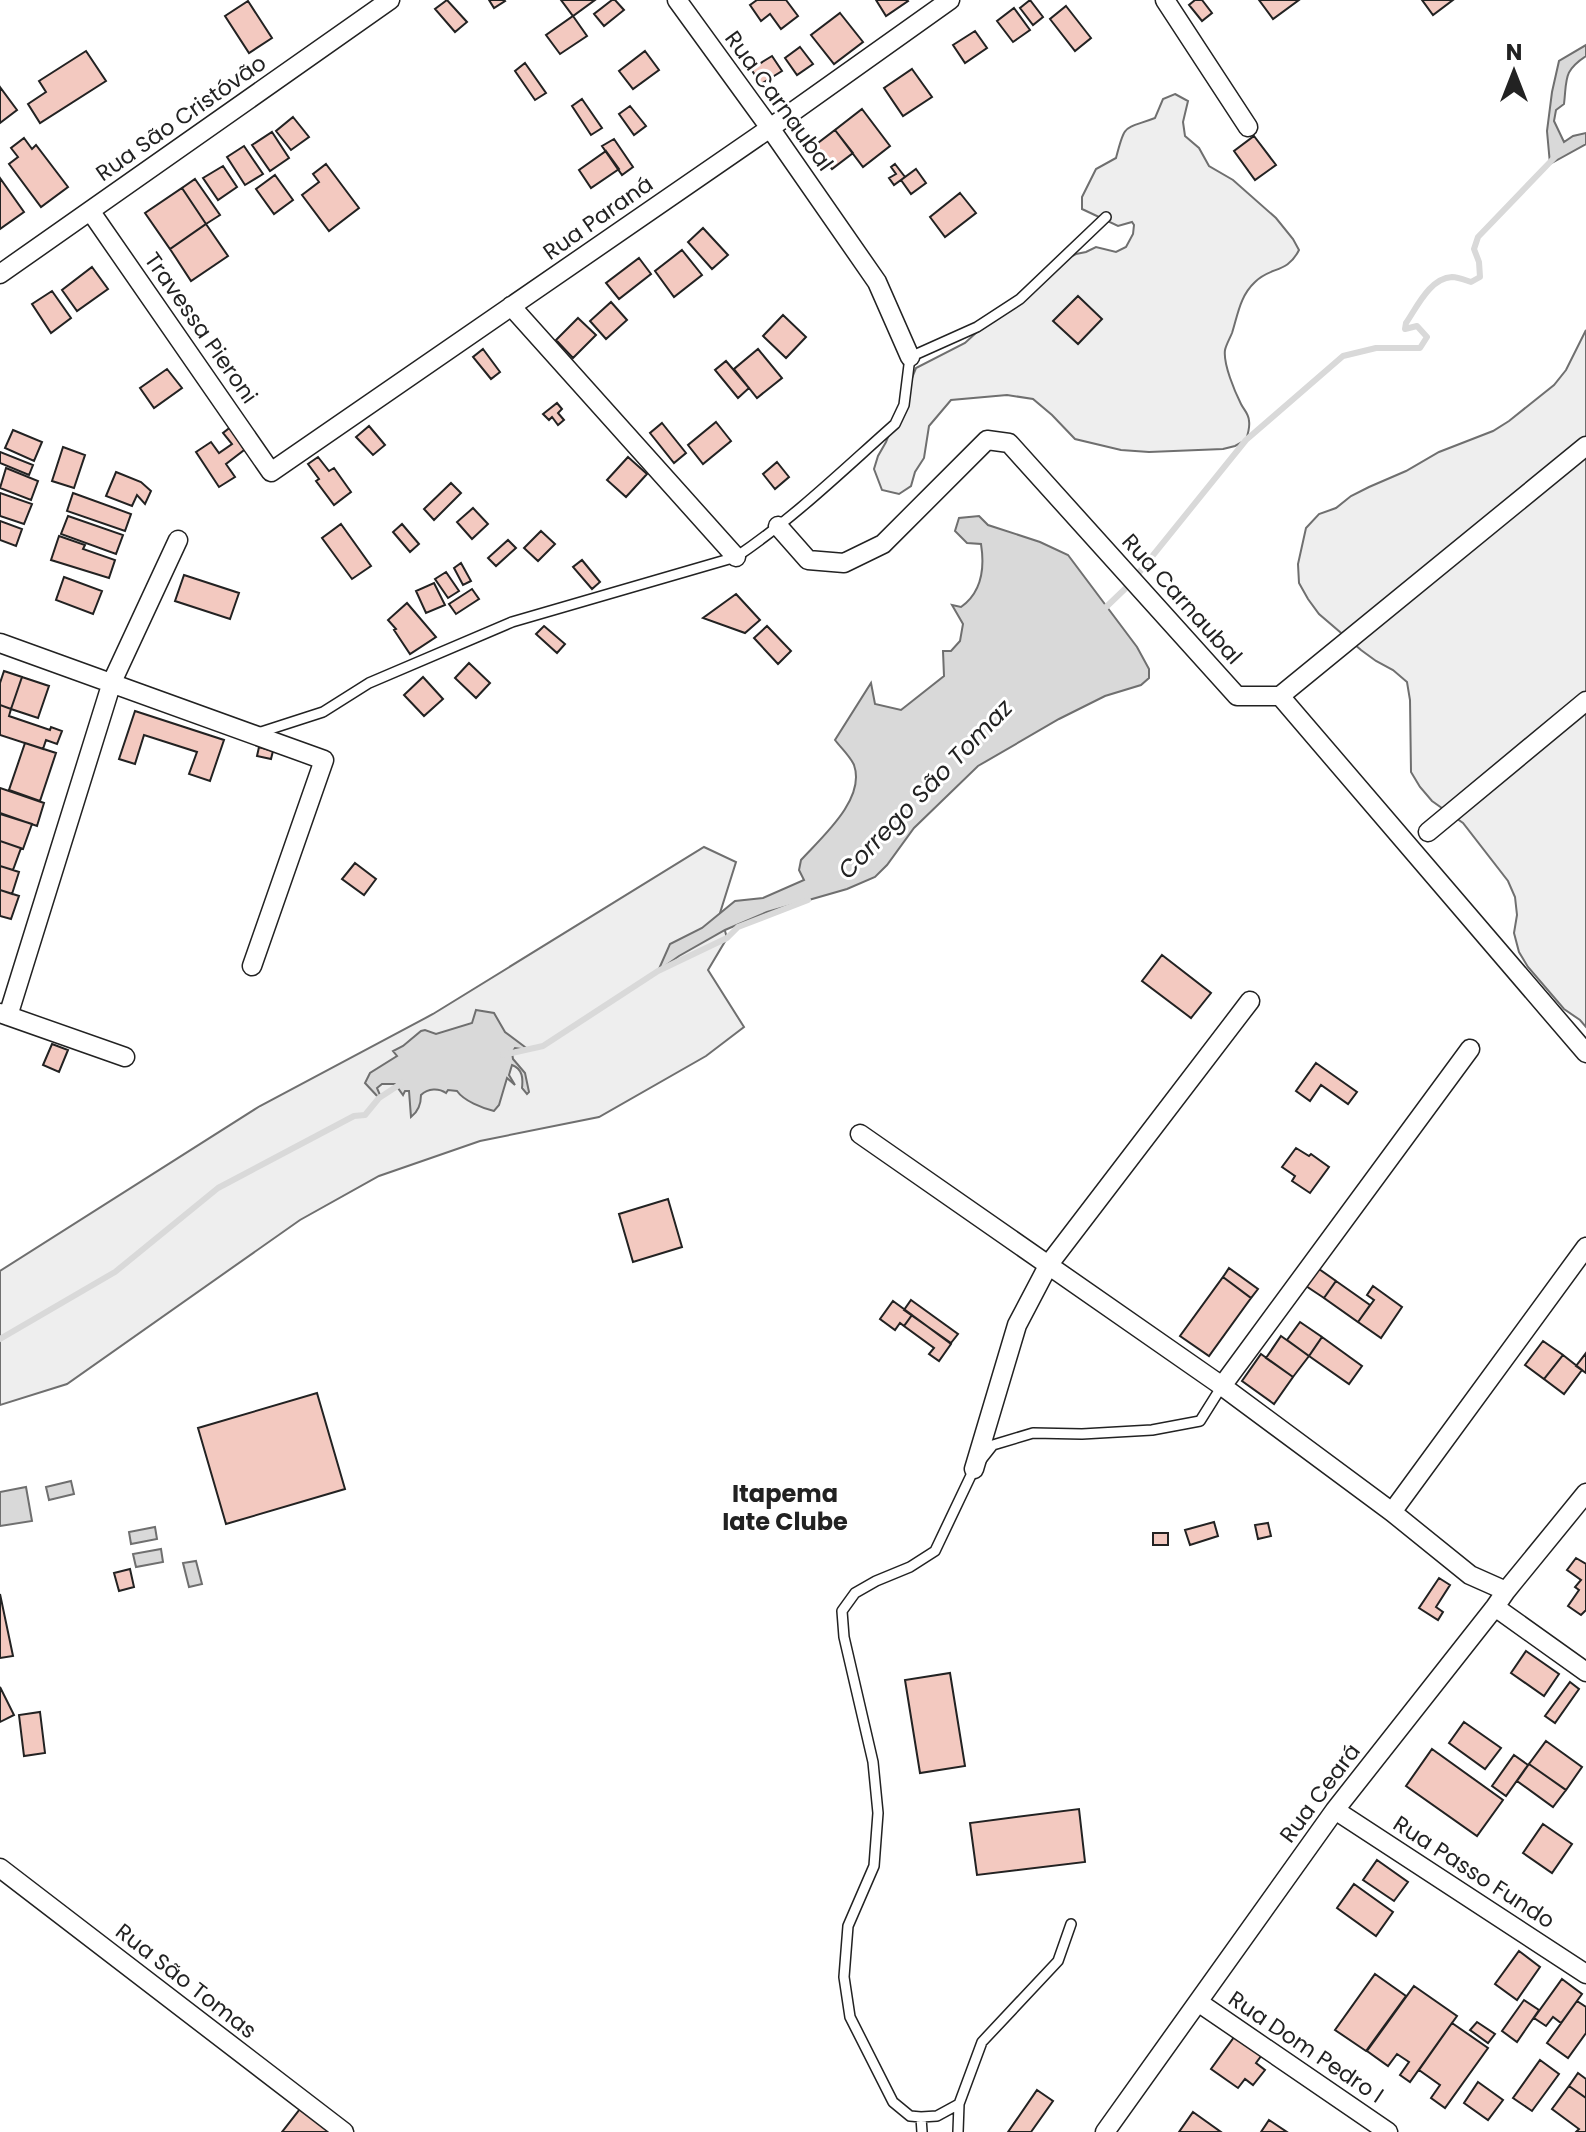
<svg xmlns="http://www.w3.org/2000/svg" width="1586" height="2132" font-family="Poppins,sans-serif">
	<style>
		.green { fill: #eee; stroke: #6f6f6f; stroke-width: 2 }
		.water { fill: #d9d9d9; stroke: #6f6f6f; stroke-width: 2 }
		.lines { fill: none; stroke-linecap: round; stroke-linejoin: round }
		.stream { stroke: #d9d9d9; stroke-width: 6 }
		.building { fill: #f3c9c0; stroke: #222; stroke-width: 2 }
		.lane-casing { stroke: #222; stroke-width: 12 }
		.street-casing { stroke: #222; stroke-width: 21 }
		.lane { stroke: #fff; stroke-width: 9 }
		.street { stroke: #fff; stroke-width: 18 }
		.labels { text-anchor: middle; dominant-baseline: central; stroke-width: 6; stroke-linejoin: round; paint-order: stroke }
		.street-label { font-size: 22px; fill: #222; stroke: #fff }
		.water-label { font-size: 24px; font-style: italic; fill: #222; stroke: #fff }
		.neighbourhood-label { font-size: 24px; font-weight: bold; fill: #222; stroke: #fff }
	</style>
	<rect width="100%" height="100%" fill="#fff"/>
	<!-- green -->
	<path class="green" d="M1175,94L1188,101L1183,122L1185,136L1199,148L1209,166L1233,180L1276,218L1293,239L1299,250C1287,274 1271,266 1255,282C1240,296 1238,314 1232,333C1230,338 1226,345 1225,350C1223,364 1235,392 1241,404C1244,410 1249,414 1249,421C1250,427 1248,434 1246,440L1235,446L1223,449L1149,452L1121,450L1075,439L1052,415L1033,399L1007,395L951,400L929,426L924,458L915,472L911,486L899,494L882,490L874,469L878,456L886,442L916,368L965,343L1046,269L1076,254L1086,252L1096,247L1116,252L1126,247L1133,234L1134,225L1132,222L1118,226L1082,209V197L1096,169L1116,158C1125,123 1123,130 1155,118L1163,99Z
		M1586,330V1027L1580,1020L1564,1009L1528,967L1519,952L1514,933L1517,915L1515,897L1508,881L1463,823L1432,801L1420,787L1411,772L1410,700L1407,682L1393,670L1376,661L1361,650L1319,614L1308,599L1299,583L1298,564L1306,528L1319,514L1336,508L1351,496L1369,487L1406,471L1439,452L1493,431L1509,421L1554,385L1566,370Z
		M704,847L736,862L720,913L727,938L708,970L744,1027L706,1056L599,1117L480,1141L379,1176L300,1220L67,1384L0,1405V1271L260,1106L433,1014Z"/>
	<!-- water -->
	<path class="water" d="M1586,45V56C1563,71 1567,79 1564,104L1556,110L1554,121L1564,142L1573,136L1586,133V144L1550,164L1547,131L1552,92L1559,61Z
		M979,516L988,525L1040,542L1068,555L1137,647L1149,669V678L1141,685L1105,696L1059,719L978,766L914,828L887,865L875,877L847,889L767,912L725,930L679,956L658,971L670,944L702,928L735,901L763,898L804,880L799,870L801,860C822,837 866,799 854,765C850,756 841,748 835,740L871,683L875,704L901,710L944,676L943,651H951L960,641L963,624L952,605L961,607C982,592 985,569 981,544L967,543L955,531L959,518Z
		M476,1010L494,1013L505,1032L529,1050L515,1048L512,1053L513,1059L525,1073L529,1092L527,1094L522,1088C523,1079 523,1069 512,1065L509,1075L515,1085L507,1078L499,1105L494,1111C482,1108 464,1101 457,1091L448,1090L446,1093C439,1088 428,1088 421,1095C421,1104 419,1111 411,1117L409,1091H405L403,1095L395,1084H382L377,1088L380,1095L379,1098L365,1083L370,1073L397,1056L393,1051L403,1046L421,1031L425,1030L436,1034L472,1023Z
		M71,1481L74,1494L49,1500L46,1487Z
		M26,1487L32,1521L0,1526V1492Z
		M155,1527L157,1539L131,1544L129,1532Z
		M161,1549L163,1562L136,1567L133,1554Z
		M196,1561L202,1584L189,1587L183,1563Z"/>
	<g class="lines">
		<!-- stream -->
		<path class="stream" d="M1103,610L1129,585L1246,440L1343,356L1376,348H1420L1427,337L1417,326L1405,329L1406,323C1417,307 1430,278 1452,277C1458,277 1465,280 1471,282L1480,277L1479,262L1474,249L1478,237L1554,158
			M503,1055L543,1046L658,971L727,938L738,927L808,900
			M0,1339L115,1272L218,1188L354,1116L365,1115L379,1098L402,1083"/>
	</g>
	<!-- building -->
	<path class="building" d="M447,0L467,22L455,32L435,9Z
		M489,0H504L505,1L494,8Z
		M561,0H595L573,16Z
		M612,0H615L624,10L604,26L594,14Z
		M757,0H786L798,16L781,29L770,14L761,21L750,5Z
		M876,0H907L908,1L886,16Z
		M1030,0L1043,17L1033,25L1020,8Z
		M1195,0H1202L1212,13L1202,21L1189,5Z
		M1259,0H1299L1273,19Z
		M1422,0H1453L1433,15Z
		M248,1L272,38L249,53L225,16Z
		M1066,6L1091,38L1075,51L1050,19Z
		M1014,8L1030,30L1013,42L997,21Z
		M840,13L863,42L834,64L811,35Z
		M573,16L587,36L560,54L546,35Z
		M975,31L987,48L965,63L953,45Z
		M800,47L813,64L797,75L785,58Z
		M86,51L106,81L40,123L28,104L46,92L39,81Z
		M645,51L659,70L633,89L619,71Z
		M772,56L782,71L761,84L751,69Z
		M525,63L546,93L535,100L515,71Z
		M912,69L932,97L903,116L884,88Z
		M0,87L17,110L0,123Z
		M582,99L602,128L591,135L572,106Z
		M630,106L646,126L634,135L619,114Z
		M862,109L890,146L863,167L835,130Z
		M293,117L309,137L291,150L276,131Z
		M835,130L853,153L832,169L814,146Z
		M272,132L289,158L270,171L252,145Z
		M1254,136L1276,165L1255,180L1234,151Z
		M24,138L32,149L36,145L68,187L41,207L9,164L18,157L11,148Z
		M614,139L633,167L622,175L602,146Z
		M244,146L263,174L245,185L227,157Z
		M606,151L619,169L591,188L579,170Z
		M326,164L359,208L329,231L302,195L319,182L313,174Z
		M895,164L905,177L894,185L889,178L896,174L891,167Z
		M223,166L237,187L218,200L203,178Z
		M916,169L926,183L911,194L901,180Z
		M275,175L293,200L274,214L256,189Z
		M0,178L24,212L0,229Z
		M195,179L220,215L206,224L182,188Z
		M182,188L206,224L170,249L145,213Z
		M960,193L976,213L945,237L930,217Z
		M206,224L228,256L191,281L170,249Z
		M703,228L728,255L712,269L688,242Z
		M682,250L702,275L674,297L655,271Z
		M639,258L651,274L619,299L606,283Z
		M92,267L108,289L77,311L62,290Z
		M52,291L71,318L51,333L32,304Z
		M1078,296L1102,319L1078,344L1053,321Z
		M611,302L627,320L606,339L590,321Z
		M783,315L806,337L786,358L763,336Z
		M578,318L596,335L573,358L556,340Z
		M483,349L500,372L491,379L473,357Z
		M758,349L782,378L757,398L734,369Z
		M726,361L749,388L738,398L715,370Z
		M167,369L182,388L154,408L140,388Z
		M557,403L562,409L558,413L564,420L558,425L552,417L549,420L543,414Z
		M716,422L731,441L703,464L688,445Z
		M662,423L686,453L674,463L650,433Z
		M232,426L248,447L226,464L235,477L219,487L196,452L211,442L219,453L232,444L223,433Z
		M369,426L385,445L373,455L356,437Z
		M13,430L42,442L34,461L5,448Z
		M63,447L85,455L74,488L52,481Z
		M0,452L33,465L29,475L0,463Z
		M318,457L329,471L334,468L351,492L334,505L316,481L319,479L308,464Z
		M628,457L647,474L626,497L607,480Z
		M777,462L789,477L775,489L763,474Z
		M6,468L38,481L31,500L0,488Z
		M116,472L141,482L151,491L145,504L137,495L132,506L106,496Z
		M451,483L461,493L434,520L424,509Z
		M0,493L32,504L24,524L0,516Z
		M73,493L131,514L125,531L67,511Z
		M473,508L488,524L472,539L457,522Z
		M68,516L123,535L116,554L61,534Z
		M0,521L22,529L16,546L0,540Z
		M341,524L371,566L352,579L322,538Z
		M402,524L419,544L410,552L393,532Z
		M541,531L555,544L538,561L524,548Z
		M59,536L85,545L83,549L115,560L109,578L51,560Z
		M508,540L516,548L496,566L488,558Z
		M582,560L600,582L592,589L573,567Z
		M461,563L471,581L463,585L454,568Z
		M446,572L459,591L448,598L435,579Z
		M184,575L239,593L230,619L175,601Z
		M64,577L102,591L93,614L56,600Z
		M434,583L445,605L426,613L416,591Z
		M472,589L479,599L456,614L449,604Z
		M736,594L760,620L745,633L703,618Z
		M407,603L436,637L410,654L394,630L396,629L388,620Z
		M544,626L565,644L557,653L536,634Z
		M767,626L791,651L778,664L754,638Z
		M469,663L490,683L476,698L455,678Z
		M4,671L22,677L11,709L0,705V683Z
		M22,677L49,686L38,718L11,709Z
		M423,677L443,699L424,716L404,695Z
		M0,705L11,709L9,716L50,730L51,727L62,731L57,744L46,740L43,749L0,735Z
		M135,711L224,740L210,781L189,774L197,752L144,735L135,764L119,759Z
		M25,743L56,753L40,801L9,790Z
		M259,747L273,751L271,759L257,756Z
		M0,788L44,803L37,826L0,813Z
		M0,814L32,824L23,849L0,841Z
		M0,841L21,848L13,870L0,866Z
		M355,863L376,879L364,895L342,879Z
		M0,866L19,872L12,894L0,890Z
		M0,890L19,896L11,919L0,916Z
		M1162,955L1211,993L1191,1018L1142,981Z
		M52,1044L68,1050L59,1072L43,1065Z
		M1316,1063L1357,1092L1348,1104L1321,1085L1310,1101L1296,1091Z
		M1296,1148L1309,1156L1311,1154L1329,1167L1310,1193L1292,1181L1295,1176L1282,1167Z
		M668,1199L682,1247L633,1262L619,1214Z
		M1229,1268L1258,1289L1251,1298L1223,1277Z
		M1319,1269L1336,1281L1324,1298L1306,1286Z
		M1223,1277L1251,1298L1209,1356L1180,1336Z
		M1336,1281L1370,1305L1358,1322L1324,1298Z
		M1373,1286L1402,1307L1381,1338L1358,1322L1374,1300L1367,1295Z
		M911,1300L958,1334L951,1343L904,1310Z
		M893,1301L912,1315L904,1326L900,1323L895,1330L880,1319Z
		M912,1315L951,1344L939,1361L929,1354L934,1348L904,1326Z
		M1300,1322L1322,1337L1309,1356L1287,1340Z
		M1281,1336L1309,1356L1293,1377L1266,1358Z
		M1322,1337L1362,1366L1349,1384L1309,1356Z
		M1543,1341L1563,1355L1544,1379L1525,1365Z
		M1586,1353V1373L1576,1366Z
		M1261,1354L1293,1377L1274,1404L1242,1381Z
		M1563,1355L1582,1370L1564,1394L1544,1379Z
		M317,1393L345,1489L226,1524L198,1428Z
		M1214,1522L1218,1536L1190,1545L1185,1530Z
		M1268,1523L1271,1536L1258,1539L1255,1525Z
		M1153,1533H1168V1545H1153Z
		M1576,1558L1586,1564V1610L1581,1615L1568,1606L1579,1590L1575,1587L1581,1580L1567,1570Z
		M130,1569L134,1587L119,1591L114,1573Z
		M1439,1578L1450,1585L1436,1607L1443,1612L1438,1620L1419,1608Z
		M0,1594L13,1656L0,1658Z
		M1526,1651L1559,1674L1544,1696L1511,1673Z
		M950,1673L965,1766L920,1773L905,1680Z
		M1570,1682L1579,1689L1555,1723L1545,1716Z
		M0,1687L14,1715L0,1722Z
		M40,1712L45,1753L24,1756L19,1715Z
		M1464,1722L1501,1748L1485,1769L1449,1743Z
		M1546,1741L1582,1767L1566,1790L1529,1764Z
		M1432,1749L1503,1800L1477,1836L1406,1786Z
		M1514,1755L1528,1765L1506,1796L1492,1786Z
		M1529,1764L1566,1790L1553,1807L1517,1781Z
		M1079,1809L1085,1862L977,1875L970,1823Z
		M1543,1824L1572,1844L1552,1873L1523,1853Z
		M1377,1860L1408,1882L1394,1901L1363,1880Z
		M1354,1884L1393,1912L1376,1936L1337,1908Z
		M1519,1951L1540,1967L1517,2000L1495,1984Z
		M1375,1974L1406,1996L1366,2051L1335,2030Z
		M1562,1979L1582,1994L1561,2023L1553,2017L1546,2026L1534,2018Z
		M1414,1986L1457,2016L1410,2082L1400,2075L1409,2062L1397,2054L1388,2066L1367,2051Z
		M1524,2000L1539,2010L1517,2042L1502,2031Z
		M1577,2001L1586,2007V2033L1568,2058L1547,2043Z
		M1477,2022L1495,2034L1488,2043L1470,2030Z
		M1452,2023L1488,2048L1445,2108L1431,2098L1440,2085L1419,2070Z
		M1237,2033L1264,2052L1256,2063L1265,2070L1253,2085L1245,2079L1238,2088L1211,2069Z
		M1540,2060L1559,2074L1532,2111L1513,2098Z
		M1578,2073L1586,2079V2098L1569,2086Z
		M1478,2082L1503,2100L1488,2120L1464,2103Z
		M1569,2086L1586,2098V2132H1576L1579,2129L1552,2109Z
		M1037,2090L1053,2101L1031,2132H1008Z
		M300,2109L331,2132H282Z
		M1193,2112L1221,2132H1179Z
		M1269,2120L1287,2132H1261Z"/>
	<g class="lines">
		<defs>
			<path id="lane" d="M258,733L323,712L369,683L512,622L736,557C794,518 843,470 895,424L904,405L910,357L977,327L1020,299L1106,217
				M1071,1924L1058,1961L982,2042L959,2104L937,2116L921,2117L910,2116L893,2102L850,2017L844,1977L848,1926L874,1866L878,1813L873,1762L844,1637L842,1611L855,1593L876,1581L910,1567L935,1551L974,1469L993,1445L1033,1433L1082,1434L1152,1430L1200,1421L1222,1386
				M921,2117L922,2132
				M958,2132L959,2104"/>
			<path id="street" d="M677,0L770,128L877,282L910,357
				M1165,0L1248,127
				M91,212L271,472L770,128L950,0
				M0,274L390,0
				M511,306L736,557
				M778,526L808,560L844,563L883,544L987,440L1009,443L1237,696H1280L1586,1053
				M0,643L324,760L252,966
				M1280,696L1586,446
				M1428,832L1586,701
				M0,1013L125,1057
				M8,1016L112,682L178,540
				M860,1134L1222,1386L1392,1512L1470,1575L1506,1591
				M1222,1386L1470,1049
				M974,1469L1017,1325L1049,1264L1250,1001
				M1392,1512L1586,1247
				M1495,1607L1586,1672
				M1335,1810L1586,1974
				M0,1868L344,2132
				M1198,2002L1388,2132
				M1105,2132L1335,1810L1495,1607L1506,1591L1586,1493"/>
		</defs>
		<!-- lane casing -->
		<use href="#lane" class="lane-casing"/>
		<!-- street casing -->
		<use href="#street" class="street-casing"/>
		<!-- lane -->
		<use href="#lane" class="lane"/>
		<!-- street -->
		<use href="#street" class="street"/>
	</g>
	<g class="labels">
		<!-- street labels -->
		<g class="street-label">
			<text transform="translate(779 101) rotate(54)">Rua Carnaubal</text>
			<text transform="translate(181 118) rotate(-35)">Rua São Cristóvão</text>
			<text transform="translate(598 218) rotate(-35)">Rua Paraná</text>
			<text transform="translate(201 328) rotate(55)">Travessa Pieroni</text>
			<text transform="translate(1182 599) rotate(48)">Rua Carnaubal</text>
			<text transform="translate(1320 1793) rotate(-53)">Rua Ceará</text>
			<text transform="translate(1474 1872) rotate(33)">Rua Passo Fundo</text>
			<text transform="translate(186 1981) rotate(38)">Rua São Tomas</text>
			<text transform="translate(1306 2047) rotate(34)">Rua Dom Pedro I</text>
		</g>
		<!-- water labels -->
		<g class="water-label">
			<text transform="translate(925 789) rotate(-46)">Corrego São Tomaz</text>
		</g>
		<!-- neighbourhood labels -->
		<g class="neighbourhood-label">
			<text x="785" y="1493">Itapema<tspan x="785" dy="28">Iate Clube</tspan></text>
		</g>
	</g>
	<!-- north arrow -->
	<g transform="translate(1514 72)" stroke="#ffffff" stroke-width="6" paint-order="stroke">
	<path d="M0-6L14 30L0 20L-14 30Z" fill="#222222"/>
	<text y="-12" font-size="22" font-weight="bold" text-anchor="middle" fill="#222222">N</text>
	</g>
</svg>
